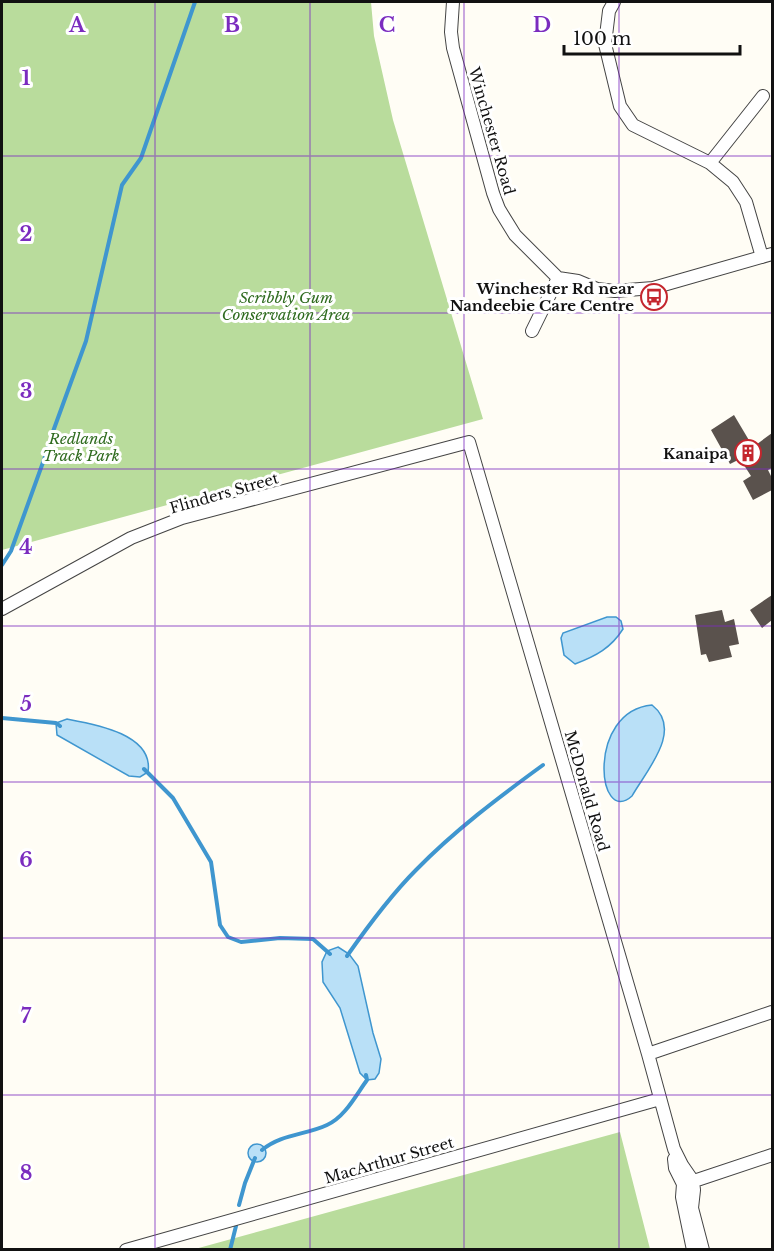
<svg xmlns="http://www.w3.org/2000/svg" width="774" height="1251" font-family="'Libre Baskerville',serif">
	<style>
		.forest { fill: #b9dc9c }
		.water { fill: #b9e0f7; stroke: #3f96cf; stroke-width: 1.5 }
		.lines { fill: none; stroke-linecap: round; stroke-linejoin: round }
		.stream { stroke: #3f96cf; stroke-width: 4 }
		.building { fill: #5a524d }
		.minor-casing { stroke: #444; stroke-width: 14 }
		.minor { stroke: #fff; stroke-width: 12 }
		.grid { fill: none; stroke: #7b2cbf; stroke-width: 1.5; stroke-opacity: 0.55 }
		.labels { text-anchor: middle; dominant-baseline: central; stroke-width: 6; stroke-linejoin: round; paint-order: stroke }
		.street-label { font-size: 15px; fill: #111; stroke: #fff }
		.poi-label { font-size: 15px; font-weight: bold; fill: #111; stroke: #fff; text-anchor: end }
		.park-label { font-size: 15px; font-style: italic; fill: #2f6b1f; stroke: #fff }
		.grid-label { font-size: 20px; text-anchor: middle; font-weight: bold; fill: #7b2cbf; stroke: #fff; stroke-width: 6; stroke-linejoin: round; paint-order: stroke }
	</style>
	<rect width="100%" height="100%" fill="#fffdf5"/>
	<!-- forest -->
	<path class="forest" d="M2,2H371L374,36L393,120L483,419L2,550Z
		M620,1132L650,1249H195Z"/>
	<!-- water -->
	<path class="water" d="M607,617H616L621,621L623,629C611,648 596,656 575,664L564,655L561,638L563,633Z
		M652,705C684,730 646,771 632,796C597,828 586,711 652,705Z
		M67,719C94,724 154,734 148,772L140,777L129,776L57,735L56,723Z
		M338,947L349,954L358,966L373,1033L381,1059L379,1073L375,1079L367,1080L360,1073L340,1008L323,982L322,962L327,951Z
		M248 1153a9 9 0 1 1 18 0a9 9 0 1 1-18 0Z"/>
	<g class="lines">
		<!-- stream -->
		<path class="stream" d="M51,437L86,341L122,185L141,158L195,2
			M2,565L11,551L50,443
			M2,718L56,723L60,726
			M144,769L173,798L211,862L220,925L228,937L241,942L280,938L313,939L330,954
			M347,956C368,926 390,896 416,870C454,831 499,797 543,765
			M262,1150C281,1134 306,1135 327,1125C345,1117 356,1095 367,1080L366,1075
			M239,1205L245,1183L255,1158
			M230,1250L236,1226"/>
	</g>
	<!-- building -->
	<path class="building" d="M734,415L753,447L772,433V468L768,470L772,478V490L753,500L743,481L751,476L740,459L730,464L711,430Z
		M772,595V620L762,628L750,610Z
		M722,610L725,622L734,619L739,644L729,646L732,657L709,662L706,654L701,655L695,615Z"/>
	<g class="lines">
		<defs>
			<path id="minor" d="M453,2L451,32L453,48L493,193L499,209L515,235L558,278L578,281L597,289L615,291L653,288L772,254
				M614,2L609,11L605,44L620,106L633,125L710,163L733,182L746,202L762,257
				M710,163L763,96
				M532,331L558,278
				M2,609L131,538L182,518L469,442L648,1054L674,1149L682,1165L693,1181L694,1190L692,1208L703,1250
				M648,1054L772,1012
				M674,1159L675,1168L683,1184L682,1197L693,1250
				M688,1183L772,1155
				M126,1250L660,1099"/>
		</defs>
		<!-- minor casing -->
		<use href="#minor" class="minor-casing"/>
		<!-- minor -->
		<use href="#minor" class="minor"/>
	</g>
	<!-- grid -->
	<path class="grid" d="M155,2V1250M310,2V1250M464,2V1250M619,2V1250M2,156H772M2,313H772M2,469H772M2,626H772M2,782H772M2,938H772M2,1095H772"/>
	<!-- icons -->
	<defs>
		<symbol id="bus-ring" viewBox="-11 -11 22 22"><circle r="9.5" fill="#fff" stroke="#c4262e" stroke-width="1.5"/><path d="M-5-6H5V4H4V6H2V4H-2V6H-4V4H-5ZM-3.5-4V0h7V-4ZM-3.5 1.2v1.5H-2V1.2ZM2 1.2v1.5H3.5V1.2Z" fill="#c4262e"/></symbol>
		<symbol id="building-ring" viewBox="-11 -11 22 22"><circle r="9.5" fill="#fff" stroke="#c4262e" stroke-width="1.5"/><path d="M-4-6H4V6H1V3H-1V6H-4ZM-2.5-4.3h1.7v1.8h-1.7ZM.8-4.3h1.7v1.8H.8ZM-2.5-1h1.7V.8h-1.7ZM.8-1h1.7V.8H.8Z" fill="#c4262e"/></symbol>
	</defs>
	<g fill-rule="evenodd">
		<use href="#bus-ring" x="639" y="282" width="30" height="30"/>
		<use href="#building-ring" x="733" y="438" width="30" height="30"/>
	</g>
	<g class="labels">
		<!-- street labels -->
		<g class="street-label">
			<text transform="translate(492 131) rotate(74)">Winchester Road</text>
			<text transform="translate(224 493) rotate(-16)">Flinders Street</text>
			<text transform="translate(587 791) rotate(74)">McDonald Road</text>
			<text transform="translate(389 1160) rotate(-16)">MacArthur Street</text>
		</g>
		<!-- poi labels -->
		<g class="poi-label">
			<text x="634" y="288">Winchester Rd near<tspan x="634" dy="17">Nandeebie Care Centre</tspan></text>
			<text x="728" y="453">Kanaipa</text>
		</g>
		<!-- park labels -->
		<g class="park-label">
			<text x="286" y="297">Scribbly Gum<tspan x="286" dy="17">Conservation Area</tspan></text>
			<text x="81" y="438">Redlands<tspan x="81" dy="17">Track Park</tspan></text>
		</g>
	</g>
	<g class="grid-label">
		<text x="77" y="32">A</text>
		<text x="232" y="32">B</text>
		<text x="387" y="32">C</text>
		<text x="542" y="32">D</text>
		<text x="26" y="85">1</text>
		<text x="26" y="241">2</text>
		<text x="26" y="398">3</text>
		<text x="26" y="554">4</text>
		<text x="26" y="711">5</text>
		<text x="26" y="867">6</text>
		<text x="26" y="1023">7</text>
		<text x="26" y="1180">8</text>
	</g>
	<!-- border -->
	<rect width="774" height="1251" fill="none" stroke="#111111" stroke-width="6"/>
	<!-- scale -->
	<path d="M564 45v9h176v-9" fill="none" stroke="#111111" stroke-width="3"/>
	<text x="573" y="45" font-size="18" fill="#111111" stroke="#ffffff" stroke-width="4.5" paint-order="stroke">100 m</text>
</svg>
